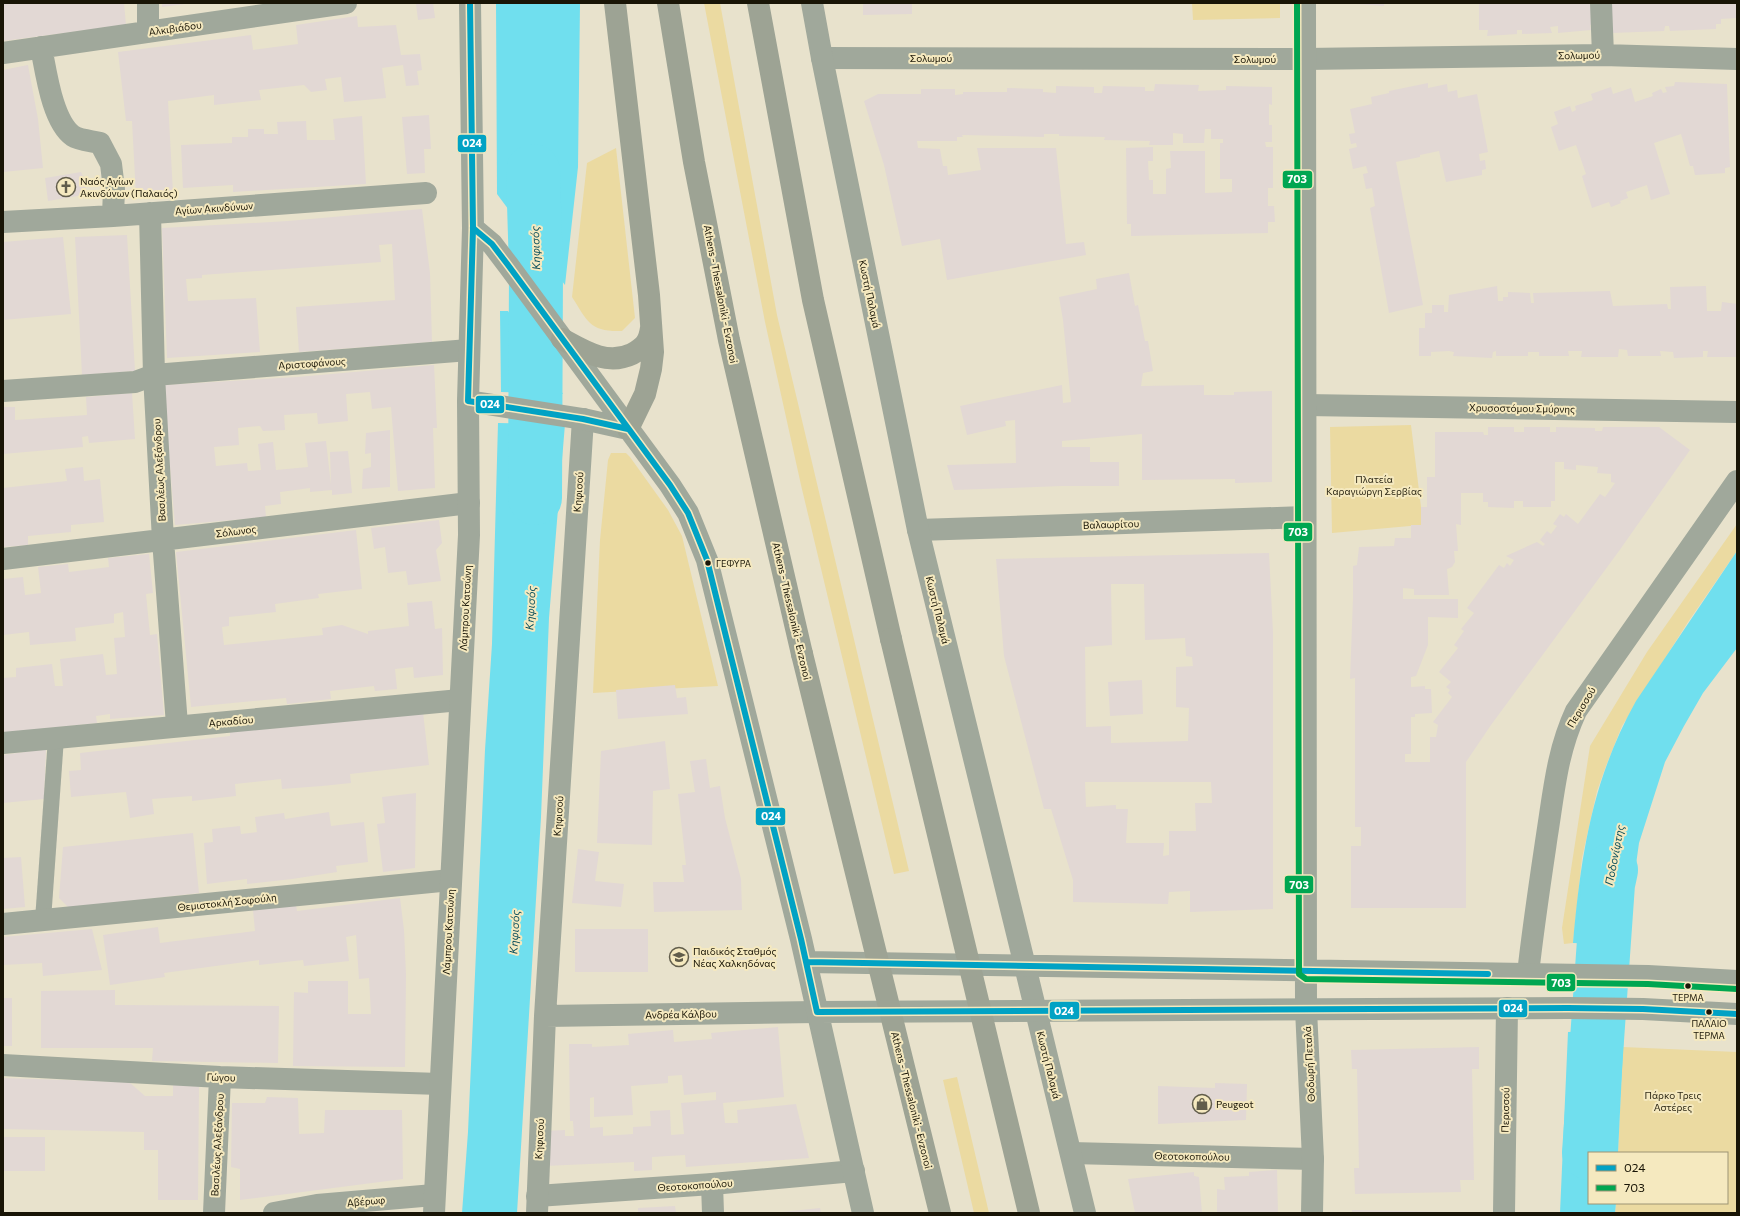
<svg xmlns="http://www.w3.org/2000/svg" width="1740" height="1216" font-family="Commissioner,sans-serif">
	<style>
		.green { fill: #ebdaa1 }
		.water { fill: #70dfee }
		.lines { fill: none; stroke-linecap: round; stroke-linejoin: round }
		.river { stroke: #70dfee; stroke-width: 54 }
		.building { fill: #e2d8d4; fill-rule: evenodd }
		.service { stroke: #a0a89b; stroke-width: 16 }
		.pedestrian { stroke: #a0a89b; stroke-width: 22 }
		.minor { stroke: #a0a89b; stroke-width: 22 }
		.tertiary { stroke: #a0a89b; stroke-width: 22 }
		.motorway { stroke: #9da394; stroke-width: 22 }
		.motorway-bridge { stroke: #9da394; stroke-width: 22 }
		.bus-1-casing { stroke: #f5e9bf; stroke-width: 9 }
		.bus-2-casing { stroke: #f5e9bf; stroke-width: 9 }
		.bus-1 { stroke: #01a2c4; stroke-width: 6 }
		.bus-2 { stroke: #00a651; stroke-width: 6 }
		.bus-dot { fill: #191506; stroke: #f5e9bf; stroke-width: 1.5 }
		.labels { text-anchor: middle; dominant-baseline: central; stroke-width: 4; stroke-linejoin: round; paint-order: stroke }
		.bus-label { font-size: 9px; fill: #191506; stroke: #f5e9bf }
		.street-label { font-size: 10px; fill: #191506; stroke: #f5e9bf }
		.poi-label { font-size: 10px; fill: #191506; stroke: #f5e9bf; text-anchor: start }
		.park-label { font-size: 10px; fill: #2f2a17; stroke: #f5e9bf }
		.water-label { font-size: 11px; font-style: italic; fill: #084d5a; stroke: #f5e9bf }
		.line-badge { stroke: #f5e9bf; stroke-width: 1.5 }
		.badge-label { font-size: 11px; text-anchor: middle; font-weight: bold; fill: #fff }
	</style>
	<rect width="100%" height="100%" fill="#e8e2cc"/>
	<!-- green -->
	<path class="green" d="M704,3H720L777,315L909,871L894,874L801,485L765,322Z
		M1192,3H1280V18L1193,20Z
		M616,148L635,318L622,331C590,332 588,322 572,297L587,163Z
		M1411,425L1421,507V525L1332,533L1330,427Z
		M611,453H626L630,457L668,510L682,536L718,686L593,693L600,540L608,460Z
		M1737,524V551L1688,622L1622,726L1606,766L1597,791L1582,858L1573,943L1564,944L1562,928L1590,746L1647,652Z
		M1623,1047L1737,1052V1213H1615L1616,1203H1727V1153H1618Z
		M957,1077L989,1213H974L943,1080Z"/>
	<!-- water -->
	<path class="water" d="M496,3H580L578,167L565,285L497,194Z
		M500,311H508L563,394L501,392Z
		M498,423L565,424L549,618L541,817L517,1213H462L468,1132L485,750L492,644Z
		M1737,551V648L1703,693L1684,726L1665,762L1639,843L1633,886L1629,945L1573,943C1581,854 1592,780 1636,701Z
		M1624,1030L1618,1153H1589V1203H1616L1615,1213H1560L1568,1032Z"/>
	<g class="lines">
		<!-- river -->
		<path class="river" d="M533,171L536,269L535,498
			M1589,1153L1608,884L1611,870"/>
	</g>
	<!-- building -->
	<path class="building" d="M3,3H124L126,25L3,41Z
		M162,3H185V4L162,7Z
		M427,3H433L435,18L418,20L416,4Z
		M863,3H912V14L863,15Z
		M1357,3H1384V6L1357,4Z
		M1479,3H1591L1593,25H1590L1591,30L1558,33V26L1550,27L1552,33L1522,34V30H1517V34L1487,36L1488,30H1479Z
		M1611,3H1737V18L1721,19V24H1716V29L1670,31L1669,26H1665L1664,31L1612,33Z
		M357,16L358,27L396,25L401,55L420,54L422,70L417,71L419,85L406,86L403,65L382,68L386,98L344,102L341,77L325,79L327,90L311,92L304,85L259,90L261,100L214,105V95L168,101L173,193L136,196L132,121H126L118,52L251,35L253,50L298,44L296,25Z
		M28,65L38,119L43,168L3,172V70Z
		M1675,82L1727,84L1730,167L1725,168V173L1695,175L1693,166H1690L1681,134L1654,143L1670,194L1651,200L1647,185L1626,192L1628,198L1620,201L1621,203L1611,207L1609,202L1592,208L1582,176L1586,174L1576,145L1559,151L1551,127L1558,124L1554,112L1570,106L1572,112L1576,110L1575,106L1593,100L1591,94L1611,87L1613,94L1631,88L1635,102L1653,96L1652,93L1661,89L1663,93L1667,92L1665,87L1674,86Z
		M1428,83V88L1447,84L1448,92L1457,90L1458,98L1477,94L1488,152L1479,154L1480,161L1485,160L1486,169L1482,170V175L1446,182L1439,151L1420,155V157L1396,162L1423,305L1389,313L1370,208L1375,206L1372,188L1366,189L1363,174L1368,173L1366,166L1353,169L1349,149L1357,147L1356,143L1351,144L1349,134L1355,133L1350,109L1372,104L1371,97L1389,93V91Z
		M1155,84L1199,85L1198,91L1226,90V86L1272,87V105L1269,104V125H1272V142H1265L1266,147H1273V188H1268V206H1274L1275,222H1268V233L1131,236V224H1127L1126,148L1153,147V161H1148L1149,180H1153V194H1166V169L1171,168L1170,151H1205V193L1232,192V179H1220V143H1223V139H1211V129H1205L1204,143H1183V134L1173,133V145H1149L1150,141L1104,140L1105,137L1059,136V134H1044V137L962,135L963,137H957V141H917L918,148L940,149L943,166H947L948,175L981,170L977,148H1056L1066,244L1084,242L1086,255L947,280L940,239L902,246L884,165L864,101L878,94H921V89H955V95L963,94V92H1007V88L1043,89V92L1056,93V86L1094,87V93H1102L1103,86L1145,87V91H1154Z
		M429,115L431,149H424L425,173L407,174L402,117Z
		M362,116L366,184L233,192V185L183,188L181,145L232,143V137H248V129H264V134H278L277,122L306,121L307,140H335L333,119Z
		M81,172L87,184L83,195L48,201L45,178Z
		M422,209L430,273L432,342L299,352L296,307L395,300L392,244L379,245L381,262L202,275V278L186,279L188,301L256,298L260,352L167,358L162,228L288,221Z
		M127,235L135,371L82,375L75,237Z
		M63,237L71,314L3,320V242Z
		M1129,273L1135,306L1138,305L1145,341H1148L1153,371L1143,373L1141,386L1204,385V395H1234V392L1272,391V482L1235,483V479L1142,480V434L1062,441V447H1090V462H1119V486H1062L954,490L947,465L1016,463L1015,420L1005,421L1006,426L967,435L960,406L1062,385L1063,403L1071,402L1063,320L1059,297L1097,289L1096,279Z
		M1497,286L1498,301H1503V297H1508V292L1530,293L1531,303H1534L1533,293L1610,291L1613,306L1667,304L1668,309H1671L1670,287L1706,286L1707,311H1721L1722,302L1737,304V357H1707L1708,351H1703V357L1674,358L1673,352L1660,351L1661,356H1628L1627,350L1619,349L1618,357H1581L1582,351H1568L1569,356H1539V352H1528V356H1496V351L1493,352L1492,358L1453,356L1454,352L1449,351L1431,352V356H1419V328H1425V313H1432V305H1444V312H1448L1449,295Z
		M434,365L437,428H433L435,488L398,491L391,407L372,409L370,392L346,394L348,421L318,424L317,413L284,415L285,430L263,431L260,426L238,428L239,445L214,447L216,466L247,463L248,471L261,470L258,444L273,442L276,470L308,467L305,443L326,441L331,485L330,452L348,451L352,493L332,495V490L310,492V488L280,492L281,504L265,506L266,517L175,525L163,385L297,377Z
		M132,393L135,439L89,443L88,436L82,437L83,447L3,454V407H15V420L87,415L86,397Z
		M1488,427H1514V432H1524V427H1550V432H1556V427L1595,428V431H1602L1603,427H1659L1690,450L1619,551L1491,725L1466,762V908H1351V846H1361V827H1355V678L1350,679L1353,598V566L1357,565L1359,547L1394,546L1395,538H1411V525H1421V507H1427V477H1435V432H1483L1484,435H1488ZM1555,462H1564V469L1576,470V465L1598,467L1597,473L1611,474V482L1615,483L1605,497L1600,494L1578,524L1566,514L1564,517L1560,514L1553,524L1557,526L1551,534L1547,531L1540,540L1545,544L1543,546L1537,542L1506,556L1514,560L1510,566L1507,563L1504,568L1499,565L1467,608L1474,613L1461,629L1464,631L1454,645L1458,648L1439,672L1451,682L1446,687L1450,690L1448,693L1452,697L1433,722L1438,725L1436,737H1430V762H1405V754H1411V717H1415V714L1432,713L1431,689H1425V686L1411,687V677L1416,676L1428,645V617L1458,618V599H1403V588L1414,589V595H1449L1447,569L1452,567L1455,562L1454,551H1458L1456,524L1461,525V493H1483V502H1488V507L1514,508V501H1523V507H1551V501H1555Z
		M390,430V487L362,489L363,469L371,467V453L365,454L366,433Z
		M83,467L84,481L100,479L104,522L71,525V532L28,536V545L3,547V488L67,481L65,469Z
		M439,520L442,543L436,550L441,581L408,585L406,571L388,573L385,547L374,549L371,528Z
		M356,530L362,589L318,594L319,598L275,604L276,612L229,617V626L222,627L224,645L323,635L322,628L342,625L368,634V631L409,626L407,603L432,601L435,629L442,628L443,675L414,678L413,667L395,669L397,689L375,691L374,686L330,691L331,699L287,704L286,698L191,707L176,552Z
		M1269,553L1273,633V909L1190,912V891L1169,892L1168,904L1073,902V880L1051,809H1044L1004,656L996,559ZM1111,584H1144L1145,640L1185,638L1186,656L1192,657L1193,666L1176,667V707L1189,708L1188,741L1111,743V726L1086,727L1085,647L1112,645ZM1085,782H1211L1212,803H1195L1196,831H1169V855L1163,856L1164,843H1126L1128,809H1116V805L1086,807Z
		M149,554L153,593L146,594L150,635L157,634L164,715L110,719V714L96,716L97,723L3,733V678L16,677V668L52,664L55,686H63L60,659L103,654L106,675L117,674L114,638L125,637L123,612L114,614V623L75,628L76,641L30,645L29,632L3,635V579L23,577L25,595L41,593L38,567L68,564L69,572L109,567L108,558Z
		M1142,680L1143,714L1110,716L1108,682Z
		M675,685L677,698L686,697L688,714L618,719L616,690Z
		M423,712L429,765L350,774L351,783L322,786L282,789L281,779L235,784L236,796L192,801V796L152,799L154,814L130,818L126,792L71,797L69,771L81,770L80,753L230,736V731Z
		M665,741L670,789L653,791L652,845L597,843L601,751Z
		M46,749L44,799L3,803V755Z
		M706,759L710,788L720,786L725,818L741,879L742,910L654,912L653,882H684L682,865H686L678,794L695,792L690,761Z
		M416,793L415,868L383,872L377,824L385,823L382,797Z
		M329,812L331,826L364,822L368,862L336,866L337,872L292,879L247,884V879L207,884L204,843L213,842L212,829L240,826L241,834L257,832L255,817L284,813L285,819Z
		M193,833L199,893L69,908L59,898L63,847Z
		M578,849L599,852L595,881L624,884L621,907L572,903Z
		M21,857L25,907L3,909V858Z
		M400,898L404,930L406,975L405,1067L293,1066L294,992L308,993V981H348V1014H371L369,978L359,979L356,935L346,937L349,961L304,966L303,960L259,965V960L164,973L165,977L110,985L103,935L158,927L160,943L255,931L253,910L296,905L297,911Z
		M92,929L102,970L43,976L42,963L3,965V937Z
		M575,929H648V972H575Z
		M115,990V1005L279,1006L278,1063L152,1061L153,1048H41V991Z
		M3,998H12V1046H3Z
		M778,1027L784,1097L723,1103L725,1123H738L737,1110L796,1104L809,1158L686,1167L685,1155L652,1157V1170L634,1171V1162L544,1166L543,1131L565,1130V1136H574L573,1121H570L569,1044H592V1047L629,1045L628,1034L673,1030L674,1042L712,1039L711,1033ZM682,1075L684,1095L716,1092V1100L681,1103L684,1134L671,1135L670,1110L650,1111L651,1126L633,1127V1134L603,1136V1127L590,1128V1098L594,1097V1117L633,1115L631,1086L668,1083V1076Z
		M1479,1047V1069H1472L1474,1180H1460L1461,1192L1355,1194L1354,1168H1359L1357,1069H1352L1351,1050Z
		M3,1078L129,1082L145,1096H173V1085H199L198,1200H158V1150H144V1132L3,1129Z
		M1215,1083L1247,1084L1246,1120L1158,1124V1086L1215,1088Z
		M267,1097L298,1098L299,1134L324,1133L325,1110H402L403,1179L240,1200V1169L231,1167L232,1103H265Z
		M3,1137H45V1171H3Z
		M1277,1170L1278,1213H1217V1189L1225,1190L1224,1177L1249,1176V1172Z
		M1194,1172V1176L1199,1177L1202,1213H1135L1128,1179Z
		M675,1206L676,1213H638V1208Z
		M820,1208L821,1213H782V1212Z
		M1352,1210L1452,1212V1213H1352Z"/>
	<g class="lines">
		<!-- service -->
		<path class="service" d="M43,920L56,738"/>
		<!-- pedestrian -->
		<path class="pedestrian" d="M1071,1153L1313,1159
			M537,1196L712,1184L854,1171"/>
		<!-- minor -->
		<path class="minor" d="M1601,3L1603,55
			M148,32V3
			M41,47C46,71 52,121 73,136C79,140 92,141 100,143L111,164L114,189L113,216
			M3,53L346,3
			M822,58L1305,59L1603,55L1737,59
			M150,213L154,375L163,540L177,725
			M3,222L113,216L426,193
			M3,391L135,382L154,375L469,350
			M1306,405L1737,412
			M918,530L1305,517
			M3,559L469,503
			M3,743L460,700
			M3,924L451,880
			M1025,966L1085,1213
			M1528,974C1533,928 1540,882 1547,835C1554,791 1557,752 1576,711L1737,481
			M1306,1009L1313,1159L1312,1213
			M545,1016L817,1012
			M3,1065L220,1077L440,1084
			M712,1184L713,1213
			M214,1213L220,1077
			M274,1213L317,1205L434,1195
			M537,1213L545,1016L583,419
			M1504,1213L1507,1008"/>
		<!-- tertiary -->
		<path class="tertiary" d="M812,3L822,58L918,530L1025,966
			M1305,3L1306,1009
			M473,228L492,244L508,265L670,485L688,513L707,560L801,939L863,1213
			M468,401L583,419L628,429
			M807,962L1648,976L1737,981
			M817,1012L1568,1008L1643,1009L1737,1014
			M434,1213L469,535L468,401L473,228L470,3"/>
		<!-- motorway -->
		<path class="motorway" d="M615,3L649,295L653,352L651,369L645,394L628,429
			M668,3L694,162L729,340L802,654
			M758,3L813,300L891,639
			M562,339C584,351 607,366 632,354C645,347 649,342 651,328"/>
		<!-- motorway-bridge -->
		<path class="motorway-bridge" d="M891,639L1029,1213
			M802,654L940,1213"/>
		<defs>
			<path id="bus-1" d="M470,3L473,228L468,401L583,419L628,429
				M473,228L492,244L508,265L670,485L688,513L707,560L801,939L817,1012L1568,1008L1643,1009L1737,1014
				M807,962L1488,974"/>
			<path id="bus-2" d="M1297,3L1299,974L1306,979L1648,984L1737,989"/>
		</defs>
		<!-- bus-1 casing -->
		<use href="#bus-1" class="bus-1-casing"/>
		<!-- bus-2 casing -->
		<use href="#bus-2" class="bus-2-casing"/>
		<!-- bus-1 -->
		<use href="#bus-1" class="bus-1"/>
		<!-- bus-2 -->
		<use href="#bus-2" class="bus-2"/>
	</g>
	<!-- icons -->
	<defs>
		<symbol id="church-ring" viewBox="-11 -11 22 22"><circle r="9.5" fill="#f5e9bf" stroke="#615d4b" stroke-width="1.5"/><path d="M-1.2-6h2.4v3.5h3.3v2.4h-3.3V6h-2.4V-.1h-3.3v-2.4h3.3Z" fill="#615d4b"/></symbol>
		<symbol id="school-ring" viewBox="-11 -11 22 22"><circle r="9.5" fill="#f5e9bf" stroke="#615d4b" stroke-width="1.5"/><path d="M0-5L7-2L0 1L-7-2ZM-4 1L0 2.5L4 1V4Q0 6-4 4Z" fill="#615d4b"/></symbol>
		<symbol id="shop-ring" viewBox="-11 -11 22 22"><circle r="9.5" fill="#f5e9bf" stroke="#615d4b" stroke-width="1.5"/><path d="M-5-2.5h2.3a2.7 3.5 0 0 1 5.4 0H5L5.5 6h-11ZM-1.5-2.5h3a1.5 2.3 0 0 0-3 0Z" fill="#615d4b"/></symbol>
	</defs>
	<g fill-rule="evenodd">
		<use href="#church-ring" x="55" y="176" width="22" height="22"/>
		<use href="#school-ring" x="668" y="946" width="22" height="22"/>
		<use href="#shop-ring" x="1191" y="1093" width="22" height="22"/>
	</g>
	<!-- markers -->
	<g class="bus-dot">
		<circle cx="708" cy="563" r="3.5"/>
		<circle cx="1688" cy="986" r="3.5"/>
		<circle cx="1709" cy="1012" r="3.5"/>
	</g>
	<g class="labels">
		<!-- bus labels -->
		<g class="bus-label">
			<text x="716" y="563" text-anchor="start">ΓΕΦΥΡΑ</text>
			<text x="1688" y="997">ΤΕΡΜΑ</text>
			<text x="1709" y="1023">ΠΑΛΑΙΟ<tspan x="1709" dy="12">ΤΕΡΜΑ</tspan></text>
		</g>
		<!-- street labels -->
		<g class="street-label">
			<text transform="translate(175 28) rotate(-8)">Αλκιβιάδου</text>
			<text transform="translate(1579 55) rotate(-1)">Σολωμού</text>
			<text x="931" y="58">Σολωμού</text>
			<text x="1255" y="59">Σολωμού</text>
			<text transform="translate(214 208) rotate(-4)">Αγίων Ακινδύνων</text>
			<text transform="translate(721 294) rotate(79)">Athens - Thessaloniki - Evzonoi</text>
			<text transform="translate(870 294) rotate(78)">Κωστή Παλαμά</text>
			<text transform="translate(312 363) rotate(-4)">Αριστοφάνους</text>
			<text transform="translate(1522 408) rotate(1)">Χρυσοστόμου Σμύρνης</text>
			<text transform="translate(159 470) rotate(-93)">Βασιλέως Αλεξάνδρου</text>
			<text transform="translate(578 492) rotate(-86)">Κηφισού</text>
			<text transform="translate(1111 524) rotate(-2)">Βαλαωρίτου</text>
			<text transform="translate(236 531) rotate(-7)">Σόλωνος</text>
			<text transform="translate(465 608) rotate(-87)">Λάμπρου Κατσώνη</text>
			<text transform="translate(938 610) rotate(76)">Κωστή Παλαμά</text>
			<text transform="translate(792 611) rotate(77)">Athens - Thessaloniki - Evzonoi</text>
			<text transform="translate(1581 707) rotate(-59)">Περισσού</text>
			<text transform="translate(231 721) rotate(-5)">Αρκαδίου</text>
			<text transform="translate(558 816) rotate(-86)">Κηφισού</text>
			<text transform="translate(227 902) rotate(-6)">Θεμιστοκλή Σοφούλη</text>
			<text transform="translate(448 932) rotate(-87)">Λάμπρου Κατσώνη</text>
			<text transform="translate(681 1014) rotate(-1)">Ανδρέα Κάλβου</text>
			<text transform="translate(1309 1064) rotate(-93)">Θοδωρή Πεταλά</text>
			<text transform="translate(1049 1065) rotate(76)">Κωστή Παλαμά</text>
			<text transform="translate(221 1077) rotate(2)">Γώγου</text>
			<text transform="translate(912 1100) rotate(76)">Athens - Thessaloniki - Evzonoi</text>
			<text transform="translate(1505 1110) rotate(-89)">Περισσού</text>
			<text transform="translate(539 1139) rotate(-87)">Κηφισού</text>
			<text transform="translate(217 1145) rotate(-87)">Βασιλέως Αλεξάνδρου</text>
			<text transform="translate(1192 1156) rotate(1)">Θεοτοκοπούλου</text>
			<text transform="translate(695 1185) rotate(-4)">Θεοτοκοπούλου</text>
			<text transform="translate(366 1201) rotate(-5)">Αβέρωφ</text>
		</g>
		<!-- poi labels -->
		<g class="poi-label">
			<text x="80" y="181">Ναός Αγίων<tspan x="80" dy="12">Ακινδύνων (Παλαιός)</tspan></text>
			<text x="693" y="951">Παιδικός Σταθμός<tspan x="693" dy="12">Νέας Χαλκηδόνας</tspan></text>
			<text x="1216" y="1104">Peugeot</text>
		</g>
		<!-- park labels -->
		<g class="park-label">
			<text x="1374" y="479">Πλατεία<tspan x="1374" dy="12">Καραγιώργη Σερβίας</tspan></text>
			<text x="1673" y="1095">Πάρκο Τρεις<tspan x="1673" dy="12">Αστέρες</tspan></text>
		</g>
		<!-- water labels -->
		<g class="water-label">
			<text transform="translate(535 248) rotate(-92)">Κηφισός</text>
			<text transform="translate(530 608) rotate(-87)">Κηφισός</text>
			<text transform="translate(1614 855) rotate(-79)">Ποδονίφτης</text>
			<text transform="translate(514 932) rotate(-87)">Κηφισός</text>
		</g>
	</g>
	<g class="line-badge">
		<rect x="457" y="134" width="30" height="19" rx="4" fill="#01a2c4"/>
		<rect x="1282" y="170" width="31" height="19" rx="4" fill="#00a651"/>
		<rect x="475" y="395" width="30" height="19" rx="4" fill="#01a2c4"/>
		<rect x="1283" y="522" width="30" height="20" rx="4" fill="#00a651"/>
		<rect x="755" y="807" width="31" height="19" rx="4" fill="#01a2c4"/>
		<rect x="1284" y="875" width="30" height="19" rx="4" fill="#00a651"/>
		<rect x="1546" y="973" width="30" height="19" rx="4" fill="#00a651"/>
		<rect x="1498" y="999" width="30" height="19" rx="4" fill="#01a2c4"/>
		<rect x="1049" y="1001" width="31" height="19" rx="4" fill="#01a2c4"/>
	</g>
	<g class="badge-label">
		<text x="472" y="147">024</text>
		<text x="1297" y="183">703</text>
		<text x="490" y="408">024</text>
		<text x="1298" y="536">703</text>
		<text x="771" y="820">024</text>
		<text x="1299" y="889">703</text>
		<text x="1561" y="987">703</text>
		<text x="1513" y="1012">024</text>
		<text x="1064" y="1015">024</text>
	</g>
	<!-- border -->
	<rect width="1740" height="1216" fill="none" stroke="#191506" stroke-width="8"/>
	<!-- legend -->
	<rect x="1588" y="1152" width="140" height="52" fill="#f5e9bf" stroke="#9d9475"/>
	<rect x="1596" y="1165" width="20" height="6" fill="#01a2c4" stroke="#9d9475"/>
	<text x="1624" y="1172" font-size="12" fill="#191506">024</text>
	<rect x="1596" y="1185" width="20" height="6" fill="#00a651" stroke="#9d9475"/>
	<text x="1624" y="1192" font-size="12" fill="#191506">703</text>
</svg>
